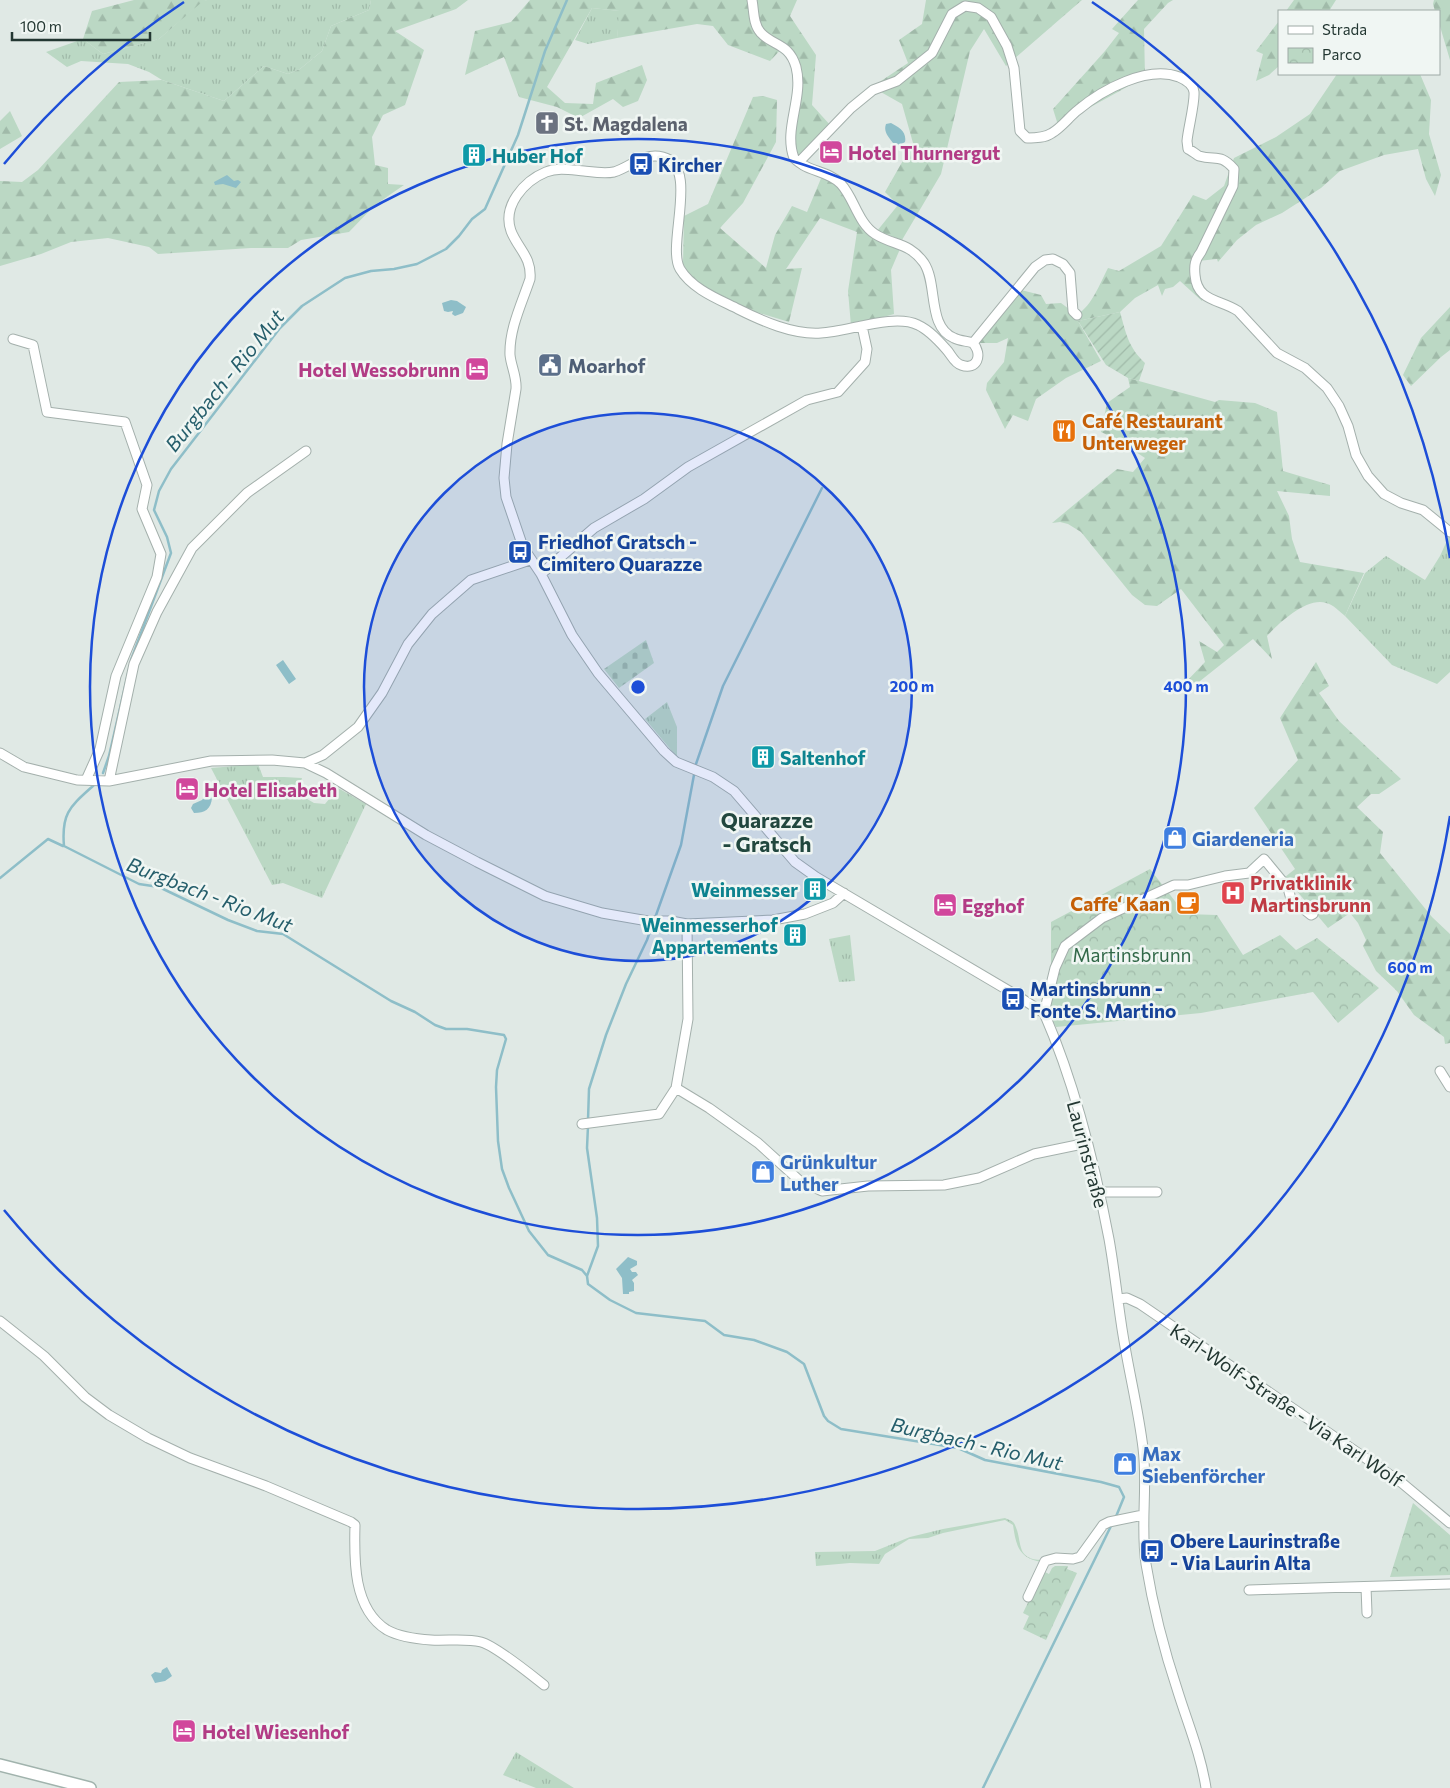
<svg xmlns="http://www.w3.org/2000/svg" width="1450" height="1788" font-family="Commissioner,sans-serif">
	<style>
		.grass { fill: url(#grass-tufts) }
		.forest { fill: url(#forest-firs) }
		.cemetery { fill: url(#cemetery-stones) }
		.park { fill: url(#park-crowns) }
		.garden { fill: url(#garden-furrows) }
		.water { fill: #8ebec8 }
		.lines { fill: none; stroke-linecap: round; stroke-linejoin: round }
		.stream { stroke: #8ebec8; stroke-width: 2.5 }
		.minor-casing { stroke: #a4b0ac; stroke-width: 11 }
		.secondary-casing { stroke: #a1b3ad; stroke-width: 14 }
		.minor { stroke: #fff; stroke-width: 9 }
		.secondary { stroke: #fff; stroke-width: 11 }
		.ring { fill: none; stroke: #1d4ed8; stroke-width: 2.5 }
		.labels { text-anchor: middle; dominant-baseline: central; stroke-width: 5; stroke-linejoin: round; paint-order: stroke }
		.worship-label { font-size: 19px; font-weight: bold; fill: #5b616d; stroke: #f0f6f3; text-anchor: start }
		.hotel-label { font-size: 19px; font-weight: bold; fill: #b23c85; stroke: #f0f6f3; text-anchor: start }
		.culture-label { font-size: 19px; font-weight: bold; fill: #0d838f; stroke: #f0f6f3; text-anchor: start }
		.transit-label { font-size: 19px; font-weight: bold; fill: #164399; stroke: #f0f6f3; text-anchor: start }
		.service-label { font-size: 19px; font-weight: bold; fill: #4e5e75; stroke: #f0f6f3; text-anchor: start }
		.food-label { font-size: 19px; font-weight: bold; fill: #c56008; stroke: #f0f6f3; text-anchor: start }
		.shop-label { font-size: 19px; font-weight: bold; fill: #366cbe; stroke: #f0f6f3; text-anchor: start }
		.health-label { font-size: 19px; font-weight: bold; fill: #be3a42; stroke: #f0f6f3; text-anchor: start }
		.park-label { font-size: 19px; fill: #326949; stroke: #f0f6f3 }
		.street-label { font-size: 19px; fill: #233732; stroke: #f0f6f3 }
		.water-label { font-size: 20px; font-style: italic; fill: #255e6b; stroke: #f0f6f3 }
		.quarter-label { font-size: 21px; font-weight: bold; fill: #21473e; stroke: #f0f6f3 }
		.centre { fill: #1d4ed8; stroke: #f0f6f3; stroke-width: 2.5 }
		.ring-label { font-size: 15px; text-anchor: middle; font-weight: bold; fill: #1d4ed8; stroke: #f0f6f3; stroke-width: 5; stroke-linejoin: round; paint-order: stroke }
	</style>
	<defs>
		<pattern id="grass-tufts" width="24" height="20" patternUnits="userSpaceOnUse" patternTransform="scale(1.25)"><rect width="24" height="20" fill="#bbd8c4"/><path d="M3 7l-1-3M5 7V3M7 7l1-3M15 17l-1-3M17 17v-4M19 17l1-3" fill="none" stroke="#a0baa9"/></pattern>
		<pattern id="forest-firs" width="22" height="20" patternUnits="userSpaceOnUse" patternTransform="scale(1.25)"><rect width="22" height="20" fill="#bbd8c4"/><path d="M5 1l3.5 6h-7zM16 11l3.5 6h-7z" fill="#a0baa9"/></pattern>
		<pattern id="cemetery-stones" width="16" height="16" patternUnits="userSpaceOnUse" patternTransform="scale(1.25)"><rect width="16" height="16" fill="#bbd8c4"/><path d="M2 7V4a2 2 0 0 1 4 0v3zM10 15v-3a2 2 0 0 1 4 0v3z" fill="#a0baa9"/></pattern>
		<pattern id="park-crowns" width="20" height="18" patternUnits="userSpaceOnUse" patternTransform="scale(1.25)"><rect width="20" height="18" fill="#bbd8c4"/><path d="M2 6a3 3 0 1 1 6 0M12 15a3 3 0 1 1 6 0" fill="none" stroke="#a0baa9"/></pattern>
		<pattern id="garden-furrows" width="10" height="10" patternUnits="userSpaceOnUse" patternTransform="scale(1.25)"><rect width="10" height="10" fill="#bbd8c4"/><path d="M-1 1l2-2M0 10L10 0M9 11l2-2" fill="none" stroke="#a0baa9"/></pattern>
	</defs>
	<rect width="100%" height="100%" fill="#e0e9e5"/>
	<!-- grass -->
	<path class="grass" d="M207,0H371L369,10L331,26L322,51L300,69L288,74L264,66L224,101L162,80L149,72L128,64L81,61L67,67L46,52L83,39L103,54L159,39L202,1Z
		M592,8L620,11L617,38L588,44L575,40Z
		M1450,534V672L1437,684L1392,665L1345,616L1365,573L1386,556L1425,580L1440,556Z
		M667,702L677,727V757L645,719Z
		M258,764L263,777H284L302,778L297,793L314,803L325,804L338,788L366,804L322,898L283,883L272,885L211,768Z
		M850,935L855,981L839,982L829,939Z
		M1005,1518C1009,1520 1014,1521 1015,1525C1023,1542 1015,1560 1042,1560L1043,1562C1019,1559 1016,1546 1013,1525L1005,1520L943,1533L928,1538L909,1539L885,1554L879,1564L850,1563L816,1566L815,1552L875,1551L910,1537L943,1529Z
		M516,1752L574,1788H536L503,1775Z"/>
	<!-- forest -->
	<path class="forest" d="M134,0H207L202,2L159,39L103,54L83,39L92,11Z
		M371,0H468L456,9L395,31L424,50L405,105L383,115L372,137L375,165L388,168V184L404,185L375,205L349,232L301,240L288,248H251L158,254L149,247L108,238L71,242L41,254L0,266V181L22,182L38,170L119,82L162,80L224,101L264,66L288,74L300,69L322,51L331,26L369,10Z
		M530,0H797L790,16L816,55L812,105L831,126L800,157L794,147L803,77L786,44L770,61L728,45L713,26L697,24L617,38L619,11L592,8L547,87L565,103L593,104L596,83L642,65L647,80L638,101L623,107L613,99L579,118L557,107L519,97L504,57L465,75L475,31L511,22Z
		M926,0H1082L1006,66L984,29L970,51L941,174L902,240L877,231L898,205L885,192L913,143L902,104L872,87L908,63L899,40L922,24Z
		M1138,0H1173L1168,3L1144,29L1145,77L1058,125L1053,109L1105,51L1119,33L1112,29Z
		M1294,0H1336L1329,11H1286Z
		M1434,0H1450V60L1439,23V11H1435L1433,4Z
		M1279,21V66L1269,75L1256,81L1263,54L1256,51Z
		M1337,74H1420L1431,100L1429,134L1441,175L1435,196L1426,179L1418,149L1384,155L1340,171L1321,188L1282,213L1256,225L1237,240L1218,262L1217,259L1198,261L1194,267L1205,295L1202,301L1180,281L1173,287L1165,289L1162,296L1158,285L1135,298L1120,312L1078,321L1101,361L1066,378L1036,399L1028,421L1013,415L1005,429L986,390L987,383L1004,362L1008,338L997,343H979L1021,290L1041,295L1046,304L1061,303L1077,315C1093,304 1099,285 1108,268L1119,271L1161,246L1193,195L1206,200L1224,186L1234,158L1276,137L1310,114Z
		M763,96L777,100L776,142L743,203L720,228L766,268L775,235L792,206L807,212L822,176L838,185L873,237L900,249L891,270L894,314L851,326L848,291L857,232L820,218L786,269L802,268L789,322L736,306L692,278L683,264L684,216L708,204L753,97Z
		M10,111L22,136L0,149V121Z
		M1450,307V350L1441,357L1411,386L1403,375L1421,338Z
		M1128,378L1215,402L1219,400L1255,403L1277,412L1283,471L1330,485V496L1277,491L1289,516L1292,539L1300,562L1364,573L1345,616C1340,612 1333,604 1326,603C1307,597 1279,623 1267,636L1272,659L1253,639L1195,685L1185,683L1205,662L1199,641L1217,652L1224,645L1181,589L1157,606L1145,605L1132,595L1081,532L1068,524L1060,522L1052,523L1117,469L1133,472L1145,458L1118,440L1101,432L1107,403L1130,387Z
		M1316,662L1329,686L1319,693L1339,721L1401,779L1379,794H1371L1357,807L1383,832L1380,853L1432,917L1450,934V1043L1445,1044L1444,1037L1414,1015L1397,991L1376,971L1363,946L1366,940L1358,923L1350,913L1328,928L1285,877L1295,869L1254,808L1298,760L1280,718Z"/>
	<!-- cemetery -->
	<path class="cemetery" d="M646,640L654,663L619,688L604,669Z"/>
	<!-- park -->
	<path class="park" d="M1150,869L1185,914L1217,915L1243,955L1280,935L1296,950L1317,938L1379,988L1338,1023L1313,992L1201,1013L1056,1027L1051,1017V922Z
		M1413,1503L1450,1535V1575L1390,1577Z
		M1055,1566H1068L1067,1569L1077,1573L1046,1640L1023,1629L1029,1616L1023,1613L1043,1571L1049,1574L1052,1568Z"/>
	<!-- garden -->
	<path class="garden" d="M1120,312C1126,333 1128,347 1145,363L1139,381L1128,378L1106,365L1078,321Z"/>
	<!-- water -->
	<path class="water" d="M891,123C899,127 907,132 905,142L900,145L893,143C889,137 883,132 886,124Z
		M227,175L234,181L238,180L241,182L236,188L223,184L215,185L214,182Z
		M451,300L457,301L466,307L463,313L455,316L452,314L453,311L448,312L444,311L442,303Z
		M283,660L296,679L289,684L276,665Z
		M206,795H210L212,798C211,809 205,813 194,813L191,808L193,804L202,800Z
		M628,1257L637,1261V1265L630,1269L632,1272H636L638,1275L632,1280L634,1283V1291L629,1292V1294H623L622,1278L616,1269Z
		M167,1667L172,1676L165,1681L155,1683L151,1675L155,1672L161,1673L162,1670Z"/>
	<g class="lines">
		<!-- stream -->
		<path class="stream" d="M131,660L171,553L167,537L154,510L159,491L171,469L280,328L302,306L345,278L371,271L394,269L417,264L446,249L459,236L472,219L485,209L518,135L545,51L567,0
			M103,773L109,756L130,665
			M94,785C71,806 61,812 64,846L139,884L159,887L228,920L257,931L283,934L391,1001L415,1012L435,1025L446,1029H467L504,1035L506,1039L497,1070L496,1087L498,1141L502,1169L509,1188L529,1231L548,1255L582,1270L587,1276L588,1284L610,1300L636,1313L705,1321L724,1335L754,1340L787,1352L804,1364L824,1416L828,1421L841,1429L958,1448L985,1460L1101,1482L1119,1487L1124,1497L1115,1519
			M0,878L48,839L63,846
			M655,918L681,845L696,764L723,686L822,488
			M588,1120L589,1089L606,1035L626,984L647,940L653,923
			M587,1276L598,1246L597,1218L587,1148L588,1126
			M983,1788L1112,1524"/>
		<defs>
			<path id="minor" d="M752,0C754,10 753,25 761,33C773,46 789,43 796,67C804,98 783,129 794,158C797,161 800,163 803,165C815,172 831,173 841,184C854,198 858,223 875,234C894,246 909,242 924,263C938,284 927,327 954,338C960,341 967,341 973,343
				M799,162L851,108L873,90L897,81L932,53L952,14L965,6L978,8L991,17L1007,46L1014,68L1020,131L1027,138C1035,138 1045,138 1052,133C1062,127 1069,117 1078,110C1102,90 1147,65 1179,77C1186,80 1193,84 1194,92C1195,103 1188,129 1187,141L1188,149C1192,151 1196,154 1199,156C1216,161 1220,153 1234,169L1233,186L1201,252C1195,260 1194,265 1195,275C1197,302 1220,299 1238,311L1277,353L1305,368L1327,388L1339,406L1348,426L1356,455L1368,476L1384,494L1401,503L1423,510L1450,532
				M13,339L33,345L47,412L125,422L147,485L142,509L161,554L157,577L116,676L100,749L86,780
				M973,343C983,355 977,371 961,365C954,363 951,354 946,349C938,340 929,330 918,325C894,313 847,332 821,333C793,335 762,321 738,309C718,299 692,289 680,269C666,245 700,166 663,157C643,152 631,167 614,172C604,174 593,172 584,171C572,170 558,167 546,172C524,181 502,206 511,231C518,249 532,257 530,279C522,303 509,329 510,355C511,366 517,377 516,389L507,444L504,478L506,497L523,547L541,574L572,635L598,673L664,751L676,762L713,777L734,791L795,862L816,877L1016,995L1044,1013
				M973,343L1035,267L1045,260L1053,259L1063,264L1070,273L1073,311L1077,315
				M541,574L594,528L644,499L688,467L807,400L838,392L865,362L867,349L862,326
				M0,753L24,767L77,780L109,781L211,761L272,760L305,763L326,773L426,835L477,862L545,896L602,913L648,921H671L687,924L773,920L805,914L833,903L844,893
				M305,763L323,755L358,727L382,693L408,644L432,614L471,580L530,560
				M109,781L134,664L157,612L192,548L247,493L306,451
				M1044,1013C1074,1081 1095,1166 1109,1239C1114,1267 1117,1295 1121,1322C1127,1365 1138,1406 1143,1448C1148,1487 1140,1526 1146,1564C1153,1607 1164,1650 1178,1692C1188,1724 1201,1755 1206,1788
				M1044,1013L1055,968L1065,946L1102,918L1174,885H1188L1225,876L1249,873L1264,859L1288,888L1291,899L1311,915L1313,914
				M1440,1071L1450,1087
				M676,1088L688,1019L687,924
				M582,1124L659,1114L676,1088L709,1108L758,1143L800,1181L822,1191L868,1186L944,1185L979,1178L1034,1154L1087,1143
				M1099,1192H1157
				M1118,1299L1127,1298L1140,1304L1402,1483L1450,1523
				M0,1321L44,1356L85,1397L109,1415L148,1438L190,1458L266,1486L351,1522L355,1525C354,1560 353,1609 387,1630C400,1637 416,1639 431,1640C447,1641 466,1638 481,1642C496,1646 530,1674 544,1685
				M1366,1587L1367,1613
				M1249,1590L1450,1584
				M1028,1597L1045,1561L1056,1558L1073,1559L1080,1557L1103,1525L1109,1522L1143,1515"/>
			<path id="secondary" d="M0,1765L90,1788"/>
		</defs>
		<!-- minor casing -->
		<use href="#minor" class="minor-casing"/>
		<!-- secondary casing -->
		<use href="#secondary" class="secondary-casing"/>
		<!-- minor -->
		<use href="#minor" class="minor"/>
		<!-- secondary -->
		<use href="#secondary" class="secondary"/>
	</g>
	<!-- distance rings -->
	<circle cx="638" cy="687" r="274" fill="#1d4ed8" fill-opacity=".12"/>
	<g class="ring">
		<circle cx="638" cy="687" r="274"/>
		<circle cx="638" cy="687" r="548"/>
		<path d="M1450 816A822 822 0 0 1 4 1210M4 164A822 822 0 0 1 184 2M1092 2A822 822 0 0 1 1450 558"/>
	</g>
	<!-- icons -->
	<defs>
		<symbol id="church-square" viewBox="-11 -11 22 22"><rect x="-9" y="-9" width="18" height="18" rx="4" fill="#6b7280" stroke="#f0f6f3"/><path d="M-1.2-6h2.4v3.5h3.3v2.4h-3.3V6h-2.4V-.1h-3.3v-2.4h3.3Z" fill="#fff"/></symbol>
		<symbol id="hotel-square" viewBox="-11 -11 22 22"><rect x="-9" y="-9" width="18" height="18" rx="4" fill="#d1479c" stroke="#f0f6f3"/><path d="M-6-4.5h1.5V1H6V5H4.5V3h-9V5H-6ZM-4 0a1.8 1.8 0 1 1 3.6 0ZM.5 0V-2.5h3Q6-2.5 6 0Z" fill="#fff"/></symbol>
		<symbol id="building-square" viewBox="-11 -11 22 22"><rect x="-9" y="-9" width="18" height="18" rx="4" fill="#0f9aa8" stroke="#f0f6f3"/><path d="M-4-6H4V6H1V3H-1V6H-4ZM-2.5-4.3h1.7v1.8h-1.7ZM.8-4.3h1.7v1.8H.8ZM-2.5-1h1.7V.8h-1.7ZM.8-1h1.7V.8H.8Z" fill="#fff"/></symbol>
		<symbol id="bus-square" viewBox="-11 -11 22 22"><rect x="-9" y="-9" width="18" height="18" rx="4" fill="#1a4fb4" stroke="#f0f6f3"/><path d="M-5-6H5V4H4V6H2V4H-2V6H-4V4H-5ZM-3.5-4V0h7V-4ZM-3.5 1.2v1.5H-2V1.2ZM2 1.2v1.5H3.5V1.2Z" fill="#fff"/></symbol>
		<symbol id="civic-square" viewBox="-11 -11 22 22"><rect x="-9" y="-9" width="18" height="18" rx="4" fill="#5c6f8a" stroke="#f0f6f3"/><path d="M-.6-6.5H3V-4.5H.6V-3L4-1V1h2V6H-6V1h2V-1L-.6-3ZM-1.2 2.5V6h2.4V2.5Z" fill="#fff"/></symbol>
		<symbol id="restaurant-square" viewBox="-11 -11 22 22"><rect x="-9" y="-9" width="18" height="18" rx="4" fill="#e8710a" stroke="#f0f6f3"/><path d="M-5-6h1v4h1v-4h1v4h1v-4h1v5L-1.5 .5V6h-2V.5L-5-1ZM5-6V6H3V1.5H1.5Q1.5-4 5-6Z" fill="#fff"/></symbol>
		<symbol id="shop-square" viewBox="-11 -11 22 22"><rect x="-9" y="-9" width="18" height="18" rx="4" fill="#3f7fe0" stroke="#f0f6f3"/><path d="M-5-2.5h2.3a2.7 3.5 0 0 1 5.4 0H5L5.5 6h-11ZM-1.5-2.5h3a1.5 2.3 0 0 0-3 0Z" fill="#fff"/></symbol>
		<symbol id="hospital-square" viewBox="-11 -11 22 22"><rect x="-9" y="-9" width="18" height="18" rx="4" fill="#e0444e" stroke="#f0f6f3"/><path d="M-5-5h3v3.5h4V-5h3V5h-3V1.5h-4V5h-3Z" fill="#fff"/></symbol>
		<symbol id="cafe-square" viewBox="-11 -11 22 22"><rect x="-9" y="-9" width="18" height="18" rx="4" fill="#e8710a" stroke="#f0f6f3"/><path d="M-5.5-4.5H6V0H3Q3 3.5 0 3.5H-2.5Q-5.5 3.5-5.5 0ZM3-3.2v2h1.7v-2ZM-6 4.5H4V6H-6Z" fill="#fff"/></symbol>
	</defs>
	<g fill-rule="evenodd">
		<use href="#church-square" x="533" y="109" width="28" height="28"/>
		<use href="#hotel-square" x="817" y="138" width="28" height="28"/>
		<use href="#building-square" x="460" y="141" width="28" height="28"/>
		<use href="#bus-square" x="627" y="150" width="28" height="28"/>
		<use href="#civic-square" x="536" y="351" width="28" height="28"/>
		<use href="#hotel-square" x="463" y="355" width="28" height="28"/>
		<use href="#restaurant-square" x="1050" y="417" width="28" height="28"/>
		<use href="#bus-square" x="506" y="538" width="28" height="28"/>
		<use href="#building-square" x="749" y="743" width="28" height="28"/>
		<use href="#hotel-square" x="173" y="775" width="28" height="28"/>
		<use href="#shop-square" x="1161" y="824" width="28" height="28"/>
		<use href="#building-square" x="801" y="875" width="28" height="28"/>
		<use href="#hospital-square" x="1219" y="879" width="28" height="28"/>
		<use href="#cafe-square" x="1174" y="889" width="28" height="28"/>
		<use href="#hotel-square" x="931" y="891" width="28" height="28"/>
		<use href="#building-square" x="781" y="921" width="28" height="28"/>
		<use href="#bus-square" x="999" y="985" width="28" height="28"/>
		<use href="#shop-square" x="749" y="1158" width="28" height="28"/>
		<use href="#shop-square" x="1111" y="1450" width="28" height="28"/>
		<use href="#bus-square" x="1138" y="1537" width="28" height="28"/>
		<use href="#hotel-square" x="170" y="1717" width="28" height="28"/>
	</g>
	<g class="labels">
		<!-- worship labels -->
		<g class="worship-label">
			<text x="564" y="123">St. Magdalena</text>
		</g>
		<!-- hotel labels -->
		<g class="hotel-label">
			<text x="848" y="152">Hotel Thurnergut</text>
			<text x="460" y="369" text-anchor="end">Hotel Wessobrunn</text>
			<text x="204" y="789">Hotel Elisabeth</text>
			<text x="962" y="905">Egghof</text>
			<text x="202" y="1731">Hotel Wiesenhof</text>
		</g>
		<!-- culture labels -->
		<g class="culture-label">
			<text x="492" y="155">Huber Hof</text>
			<text x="780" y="757">Saltenhof</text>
			<text x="798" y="889" text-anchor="end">Weinmesser</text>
			<text x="778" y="924" text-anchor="end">Weinmesserhof<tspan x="778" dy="22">Appartements</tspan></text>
		</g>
		<!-- transit labels -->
		<g class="transit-label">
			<text x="658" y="164">Kircher</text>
			<text x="538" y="541">Friedhof Gratsch -<tspan x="538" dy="22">Cimitero Quarazze</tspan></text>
			<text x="1030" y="988">Martinsbrunn -<tspan x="1030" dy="22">Fonte S. Martino</tspan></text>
			<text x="1170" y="1540">Obere Laurinstraße<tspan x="1170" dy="22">- Via Laurin Alta</tspan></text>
		</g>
		<!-- service labels -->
		<g class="service-label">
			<text x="568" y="365">Moarhof</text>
		</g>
		<!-- food labels -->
		<g class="food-label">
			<text x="1082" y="420">Café Restaurant<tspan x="1082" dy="22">Unterweger</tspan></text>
			<text x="1170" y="903" text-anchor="end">Caffe‘ Kaan</text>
		</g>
		<!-- shop labels -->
		<g class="shop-label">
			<text x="1192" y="838">Giardeneria</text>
			<text x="780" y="1161">Grünkultur<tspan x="780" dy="22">Luther</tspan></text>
			<text x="1142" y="1453">Max<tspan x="1142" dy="22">Siebenförcher</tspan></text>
		</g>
		<!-- health labels -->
		<g class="health-label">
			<text x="1250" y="882">Privatklinik<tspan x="1250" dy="22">Martinsbrunn</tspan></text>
		</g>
		<!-- park labels -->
		<g class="park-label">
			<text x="1132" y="954">Martinsbrunn</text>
		</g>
		<!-- street labels -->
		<g class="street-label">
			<text transform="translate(1088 1154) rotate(75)">Laurinstraße</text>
			<text transform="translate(1287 1405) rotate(34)">Karl-Wolf-Straße - Via Karl Wolf</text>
		</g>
		<!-- water labels -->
		<g class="water-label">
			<text transform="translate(224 380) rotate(-51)">Burgbach - Rio Mut</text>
			<text transform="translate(210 894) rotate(21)">Burgbach - Rio Mut</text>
			<text transform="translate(977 1443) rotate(13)">Burgbach - Rio Mut</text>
		</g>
		<!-- quarter labels -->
		<g class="quarter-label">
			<text x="767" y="819">Quarazze<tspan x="767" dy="24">- Gratsch</tspan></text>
		</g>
	</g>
	<circle cx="638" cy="687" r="8" class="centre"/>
	<g class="ring-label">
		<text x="912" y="692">200 m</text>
		<text x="1186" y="692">400 m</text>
		<text x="1410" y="973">600 m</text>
	</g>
	<!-- legend -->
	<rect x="1278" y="10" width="162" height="65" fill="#f0f6f3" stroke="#9eaaa6"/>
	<rect x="1288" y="26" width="25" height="8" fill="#ffffff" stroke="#9eaaa6"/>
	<text x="1322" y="35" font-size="15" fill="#233732">Strada</text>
	<rect x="1288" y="48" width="25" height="15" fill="url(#park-crowns)" stroke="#9eaaa6"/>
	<text x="1322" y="60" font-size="15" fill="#233732">Parco</text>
	<!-- scale -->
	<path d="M12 32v8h138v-8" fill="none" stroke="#233732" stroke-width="2.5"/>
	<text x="20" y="32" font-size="15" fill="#233732" stroke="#f0f6f3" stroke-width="4" paint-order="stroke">100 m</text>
</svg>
